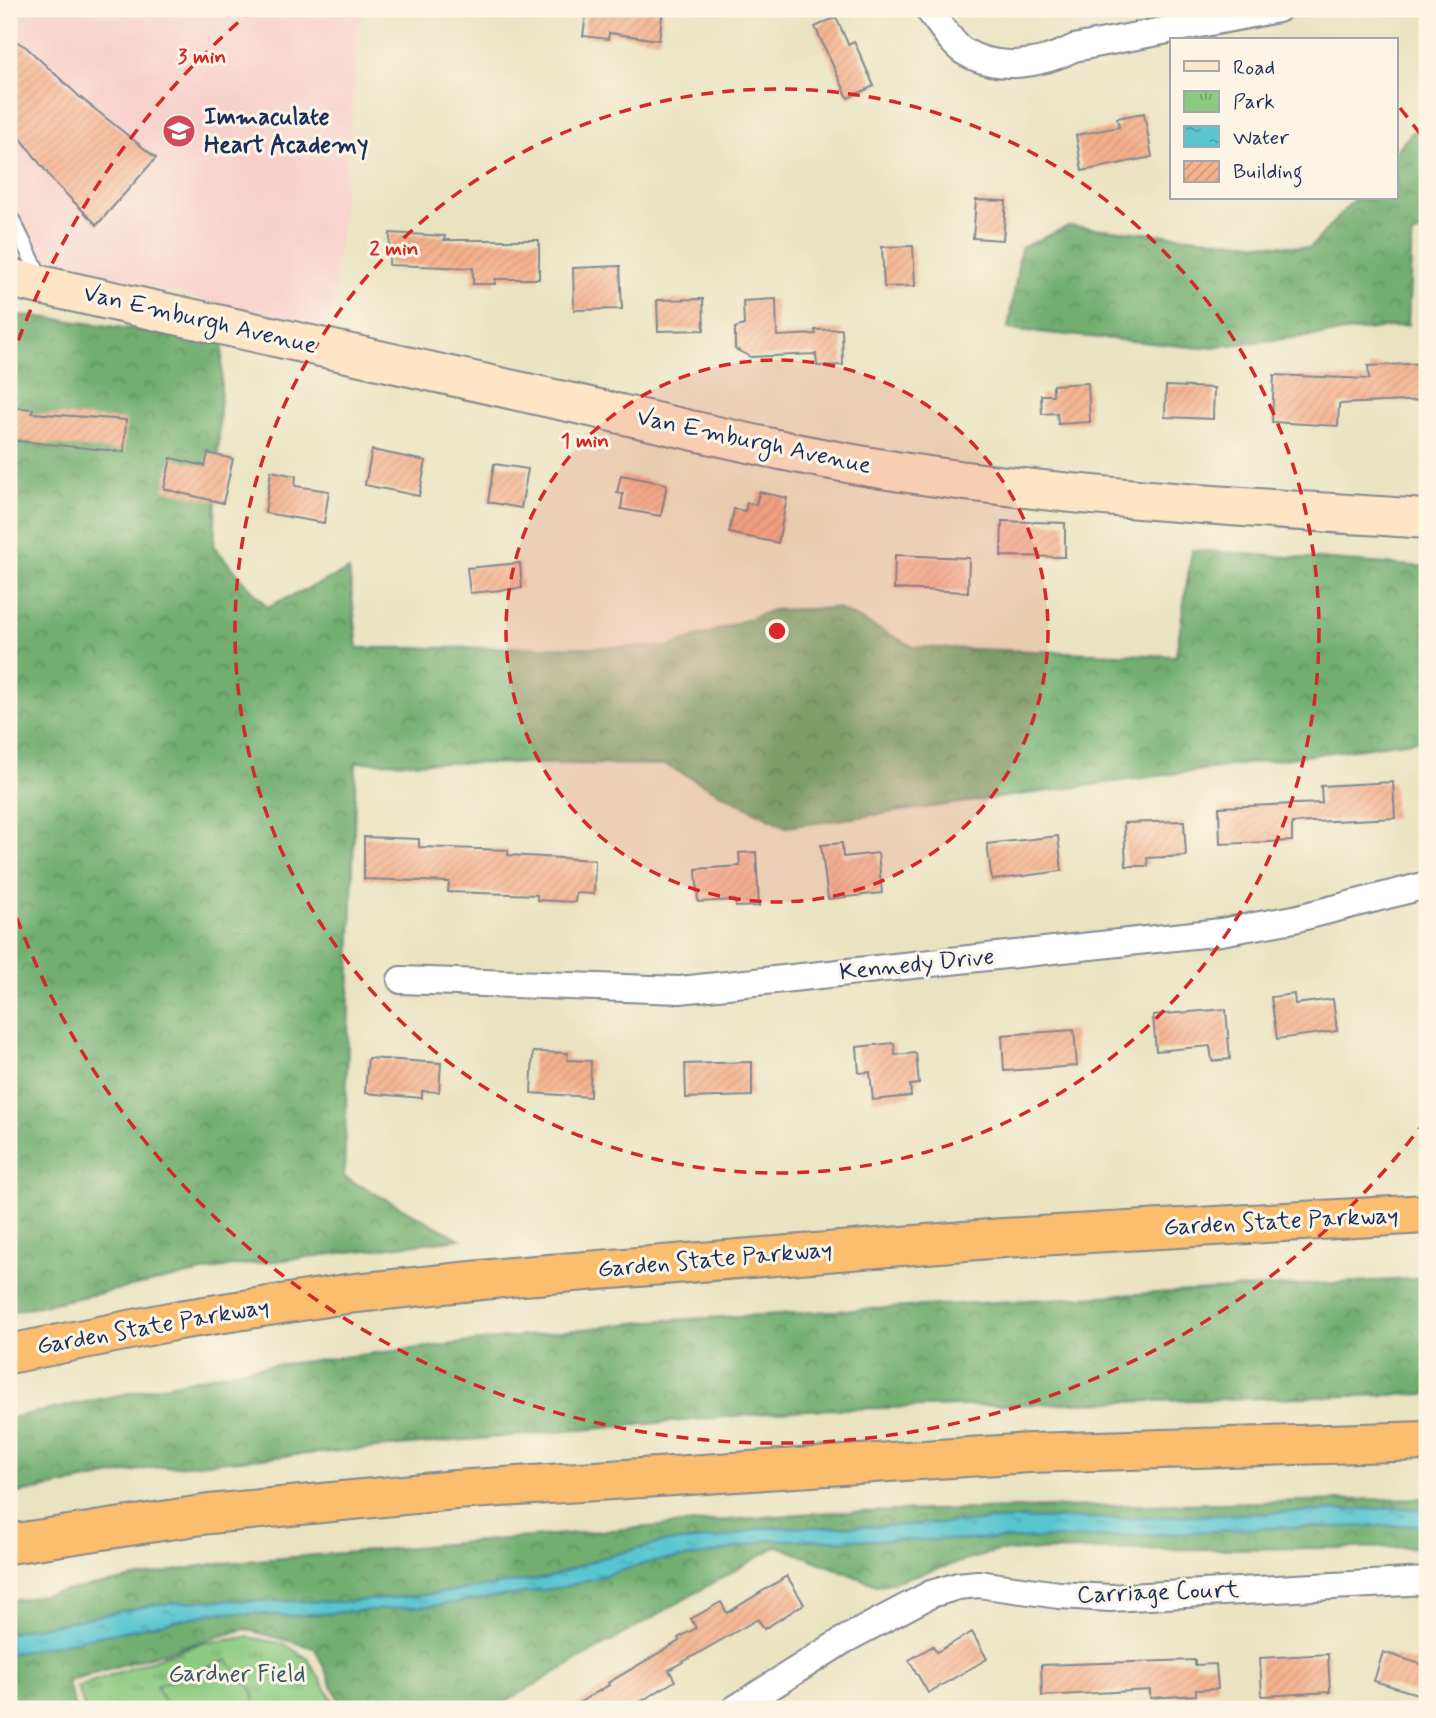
<svg xmlns="http://www.w3.org/2000/svg" width="1436" height="1718" font-family="Mynerve,sans-serif">
	<style>
		.built { fill: #f7d0cb }
		.forest { fill: url(#forest-crowns); stroke: #466e66; stroke-width: 2 }
		.park { fill: url(#park-tufts); stroke: #547c70; stroke-width: 2 }
		.pitch { fill: #8cca81; stroke: #547c70; stroke-width: 2 }
		.water { fill: url(#water-ripples); stroke: #3a7a97; stroke-width: 2 }
		.building { fill: url(#building-hatch) }
		.lines { fill: none; stroke-linecap: round; stroke-linejoin: round }
		.lane-casing { stroke: #828990; stroke-width: 18 }
		.street-casing { stroke: #828990; stroke-width: 30 }
		.secondary-casing { stroke: #828990; stroke-width: 42 }
		.highway-casing { stroke: #828990; stroke-width: 42 }
		.lane { stroke: #fff; stroke-width: 14 }
		.street { stroke: #fff; stroke-width: 26 }
		.secondary { stroke: #fde5c5; stroke-width: 38 }
		.highway { stroke: #fbbd6e; stroke-width: 38 }
		.ring { fill: none; stroke: #d62828; stroke-width: 3.5; stroke-dasharray: 12 9 }
		.labels { text-anchor: middle; dominant-baseline: central; stroke-width: 6; stroke-linejoin: round; paint-order: stroke }
		.poi-label { font-size: 24px; font-weight: bold; fill: #1b2f5e; stroke: #fcf5e5; text-anchor: start }
		.street-label { font-size: 24px; fill: #1b2f5e; stroke: #fcf5e5 }
		.park-label { font-size: 24px; fill: #375667; stroke: #fcf5e5 }
		.centre { fill: #d62828; stroke: #fcf5e5; stroke-width: 3.5 }
		.ring-label { font-size: 21px; text-anchor: middle; font-weight: bold; fill: #d62828; stroke: #fcf5e5; stroke-width: 6; stroke-linejoin: round; paint-order: stroke }
	</style>
	<defs>
		<pattern id="forest-crowns" width="20" height="18" patternUnits="userSpaceOnUse" patternTransform="scale(1.75)"><rect width="20" height="18" fill="#71ae6f"/><path d="M2 6a3 3 0 1 1 6 0M12 15a3 3 0 1 1 6 0" fill="none" stroke="#5c8e5e"/></pattern>
		<pattern id="park-tufts" width="24" height="20" patternUnits="userSpaceOnUse" patternTransform="scale(1.75)"><rect width="24" height="20" fill="#8cca81"/><path d="M3 7l-1-3M5 7V3M7 7l1-3M15 17l-1-3M17 17v-4M19 17l1-3" fill="none" stroke="#72a46d"/></pattern>
		<pattern id="water-ripples" width="26" height="14" patternUnits="userSpaceOnUse" patternTransform="scale(1.75)"><rect width="26" height="14" fill="#59c6d0"/><path d="M2 4q2-2 4 0t4 0M15 11q2-2 4 0t4 0" fill="none" stroke="#49a1ac"/></pattern>
		<pattern id="building-hatch" width="6" height="6" patternUnits="userSpaceOnUse" patternTransform="scale(1.75)"><rect width="6" height="6" fill="#f5b08c"/><path d="M-1 1l2-2M0 6l6-6M5 7l2-2" fill="none" stroke="#d1987b"/></pattern>
	</defs>
	<rect width="100%" height="100%" fill="#fcf5e5"/>
	<filter id="ink" filterUnits="userSpaceOnUse"><feTurbulence type="fractalNoise" baseFrequency=".0143" numOctaves="2"/><feDisplacementMap in="SourceGraphic" scale="14" xChannelSelector="R" yChannelSelector="G"/><feConvolveMatrix kernelMatrix="1 2 1 2 8 2 1 2 1" color-interpolation-filters="sRGB"/></filter>
	<filter id="wash" filterUnits="userSpaceOnUse"><feTurbulence type="fractalNoise" baseFrequency=".00686" numOctaves="4" result="noise"/><feDisplacementMap in="SourceGraphic" scale="28" xChannelSelector="R" yChannelSelector="G"/><feGaussianBlur stdDeviation="1.57" result="paint"/><feColorMatrix in="noise" values="0 0 0 0 0 0 0 0 0 0 0 0 0 0 0 0 0 1.4 0 .05"/><feComposite in="paint" operator="in"/></filter>
	<g filter="url(#wash)">
		<rect width="100%" height="100%" fill="#eae3c1"/>
		<!-- built -->
		<path class="built" d="M9,9H362L331,330L9,254Z"/>
		<!-- forest -->
		<path class="forest" d="M1416,128L1427,131V232L1412,234L1408,325L1202,348L1008,329L1021,248L1069,226L1310,248L1355,198H1396V151Z
			M9,316H33L223,341L214,547L267,607L349,570L358,648L669,647L773,610L837,608L914,647L1176,656L1192,550L1427,567V739L786,827L666,765L356,762L344,1177L460,1239L232,1266L9,1312Z
			M1427,1278V1394L806,1410L151,1468L9,1495V1418L249,1368L652,1321Z
			M1427,1498V1547L998,1551L879,1586L778,1546L492,1709H343L315,1648L245,1629L67,1681L76,1709H9V1601L212,1564L812,1513Z"/>
		<!-- park -->
		<path class="park" d="M247,1637L284,1644L308,1659L338,1709H85L77,1687L198,1644Z"/>
		<!-- pitch -->
		<path class="pitch" d="M227,1660L253,1691L256,1709H168L156,1686Z"/>
		<!-- water -->
		<path class="water" d="M1396,1508L1427,1509V1525L1264,1528L1109,1537L955,1540H770L705,1555L651,1562L564,1587L440,1605L292,1616L219,1612L9,1654V1633L158,1604L210,1600L343,1602L417,1596L547,1578L601,1558L660,1543L729,1537L758,1528L885,1526L1020,1519L1133,1518Z"/>
		<g id="blocks">
			<!-- building -->
			<path class="building" d="M587,9H663L659,40L609,33L608,39L583,36Z
				M836,17L848,44L854,41L874,86L848,98L815,27Z
				M9,37L26,47L81,98L156,158L97,225L54,182L16,132L9,126Z
				M1144,113L1152,157L1082,171L1076,135L1119,127L1117,118Z
				M976,200L1006,201L1003,240L973,238Z
				M390,233L445,236L444,240H539V279H495V284H473V268L389,265Z
				M913,246L915,286L884,287L882,247Z
				M620,266L622,309L574,310L573,268Z
				M703,299L704,330L658,331L657,300Z
				M776,299L777,336L816,334L815,330L842,329L843,365L817,366L816,354L751,357L735,349V328L744,325L743,301Z
				M1427,363V400L1339,404L1338,426L1272,422L1274,375L1369,379L1368,366Z
				M1088,383L1090,422L1058,424L1057,413L1042,414L1041,395H1053V385Z
				M1166,386L1214,388L1213,419L1165,417Z
				M9,407L33,409L32,413L126,420L124,452L9,440Z
				M372,450L426,461L419,496L365,485Z
				M208,453L233,459L223,503L164,489L171,458L205,466Z
				M494,464L528,469L521,508L488,502Z
				M271,471L296,476L295,486L329,491L324,523L265,513Z
				M621,475L667,484L661,516L621,509L623,494L617,493Z
				M759,492L787,498L778,543L729,533L734,509L745,511L747,503L756,505Z
				M1002,521L1065,523V557L1001,556Z
				M895,555L969,558L968,592L894,589Z
				M520,563L522,588L470,593L467,568Z
				M1393,782L1395,818L1292,823V841L1220,844L1219,807L1322,803L1321,786Z
				M1184,821L1186,856L1147,858L1148,866H1126L1124,823Z
				M1058,836L1062,871L992,880L987,844Z
				M364,837L419,839V847L508,850V855L595,860L594,894L576,893L575,902L537,900V895L448,892L449,882L364,879Z
				M842,843L843,857L878,853L882,893L828,899L821,845Z
				M756,852L759,906L736,907L735,900L698,902L696,869L740,866L739,853Z
				M1294,994L1295,1004L1333,999L1337,1031L1277,1039L1271,997Z
				M1226,1009L1230,1059L1212,1061L1210,1046L1156,1051L1153,1015Z
				M1074,1030L1077,1066L1004,1071L1002,1035Z
				M894,1043L895,1055L916,1053L919,1084L910,1085L911,1096L873,1100L870,1072L859,1073L857,1047Z
				M533,1052L568,1053L567,1060L591,1061L590,1097L531,1093Z
				M368,1058L441,1063L439,1092L422,1091V1098L365,1093Z
				M752,1062V1096L686,1098L685,1064Z
				M787,1576L804,1604L764,1629L758,1619L669,1670L675,1681L628,1709H568L609,1685L608,1683L679,1641L678,1638L696,1628L691,1619L721,1602L727,1613Z
				M972,1632L987,1659L928,1693L909,1660L933,1646L937,1652Z
				M1383,1652L1427,1666V1697L1374,1681Z
				M1328,1654L1330,1692L1262,1696L1260,1658Z
				M1195,1660V1665L1216,1664L1218,1689L1196,1690V1695L1150,1698V1690L1042,1696L1041,1665Z"/>
		</g>
	</g>
	<g filter="url(#ink)">
		<use href="#blocks" fill-opacity="0" stroke="#828990" stroke-width="2"/>
		<g class="lines">
			<defs>
				<path id="lane" d="M9,216L14,223L41,278"/>
				<path id="street" d="M928,9C937,20 952,44 963,51C997,72 1041,65 1074,48L1278,9
					M401,980L680,990L1221,932L1294,919L1427,885
					M735,1709L844,1640L931,1594L958,1586L978,1584L1059,1595L1110,1598L1427,1581"/>
				<path id="secondary" d="M9,278C195,319 381,360 568,402C683,428 798,457 915,474C1085,499 1256,508 1427,519"/>
				<path id="highway" d="M9,1354L179,1320L346,1294L511,1277L1003,1238L1427,1214
					M9,1544L209,1514L455,1490L1030,1453L1427,1441"/>
			</defs>
			<!-- lane casing -->
			<use href="#lane" class="lane-casing"/>
			<!-- street casing -->
			<use href="#street" class="street-casing"/>
			<!-- secondary casing -->
			<use href="#secondary" class="secondary-casing"/>
			<!-- highway casing -->
			<use href="#highway" class="highway-casing"/>
			<!-- lane -->
			<use href="#lane" class="lane"/>
			<!-- street -->
			<use href="#street" class="street"/>
			<!-- secondary -->
			<use href="#secondary" class="secondary"/>
			<!-- highway -->
			<use href="#highway" class="highway"/>
		</g>
	</g>
	<!-- distance rings -->
	<circle cx="777" cy="631" r="271" fill="#d62828" fill-opacity=".12"/>
	<g class="ring">
		<circle cx="777" cy="631" r="271"/>
		<circle cx="777" cy="631" r="542"/>
		<path d="M1426 1120A813 813 0 0 1 11 902M11 360A813 813 0 0 1 249 13M1400 108A813 813 0 0 1 1426 142"/>
	</g>
	<!-- icons -->
	<defs>
		<symbol id="school-disc" viewBox="-11 -11 22 22"><circle r="9.5" fill="#d1495b" stroke="#fcf5e5"/><path d="M0-5L7-2L0 1L-7-2ZM-4 1L0 2.5L4 1V4Q0 6-4 4Z" fill="#fff"/></symbol>
	</defs>
	<g fill-rule="evenodd">
		<use href="#school-disc" x="160" y="112" width="38" height="38"/>
	</g>
	<g class="labels">
		<!-- poi labels -->
		<g class="poi-label">
			<text x="204" y="117">Immaculate<tspan x="204" dy="28">Heart Academy</tspan></text>
		</g>
		<!-- street labels -->
		<g class="street-label">
			<text transform="translate(200 320) rotate(13)">Van Emburgh Avenue</text>
			<text transform="translate(754 442) rotate(12)">Van Emburgh Avenue</text>
			<text transform="translate(917 965) rotate(-6)">Kennedy Drive</text>
			<text transform="translate(1281 1222) rotate(-3)">Garden State Parkway</text>
			<text transform="translate(715 1260) rotate(-5)">Garden State Parkway</text>
			<text transform="translate(153 1327) rotate(-10)">Garden State Parkway</text>
			<text transform="translate(1158 1593) rotate(-2)">Carriage Court</text>
		</g>
		<!-- park labels -->
		<g class="park-label">
			<text x="237" y="1674">Gardner Field</text>
		</g>
	</g>
	<circle cx="777" cy="631" r="10" class="centre"/>
	<g class="ring-label">
		<text x="202" y="63">3 min</text>
		<text x="394" y="255">2 min</text>
		<text x="585" y="447">1 min</text>
	</g>
	<!-- margin -->
	<rect width="1436" height="1718" fill="none" stroke="#fcf5e5" stroke-width="35"/>
	<!-- legend -->
	<rect x="1170" y="38" width="228" height="161" fill="#fcf5e5" stroke="#a2a6af" stroke-width="2"/>
	<rect x="1184" y="61" width="35" height="10" fill="#fde5c5" stroke="#a2a6af" stroke-width="2"/>
	<text x="1233" y="74" font-size="21" fill="#1b2f5e">Road</text>
	<rect x="1184" y="91" width="35" height="21" fill="url(#park-tufts)" stroke="#a2a6af" stroke-width="2"/>
	<text x="1233" y="108" font-size="21" fill="#1b2f5e">Park</text>
	<rect x="1184" y="126" width="35" height="21" fill="url(#water-ripples)" stroke="#a2a6af" stroke-width="2"/>
	<text x="1233" y="144" font-size="21" fill="#1b2f5e">Water</text>
	<rect x="1184" y="161" width="35" height="21" fill="url(#building-hatch)" stroke="#a2a6af" stroke-width="2"/>
	<text x="1233" y="178" font-size="21" fill="#1b2f5e">Building</text>
</svg>
